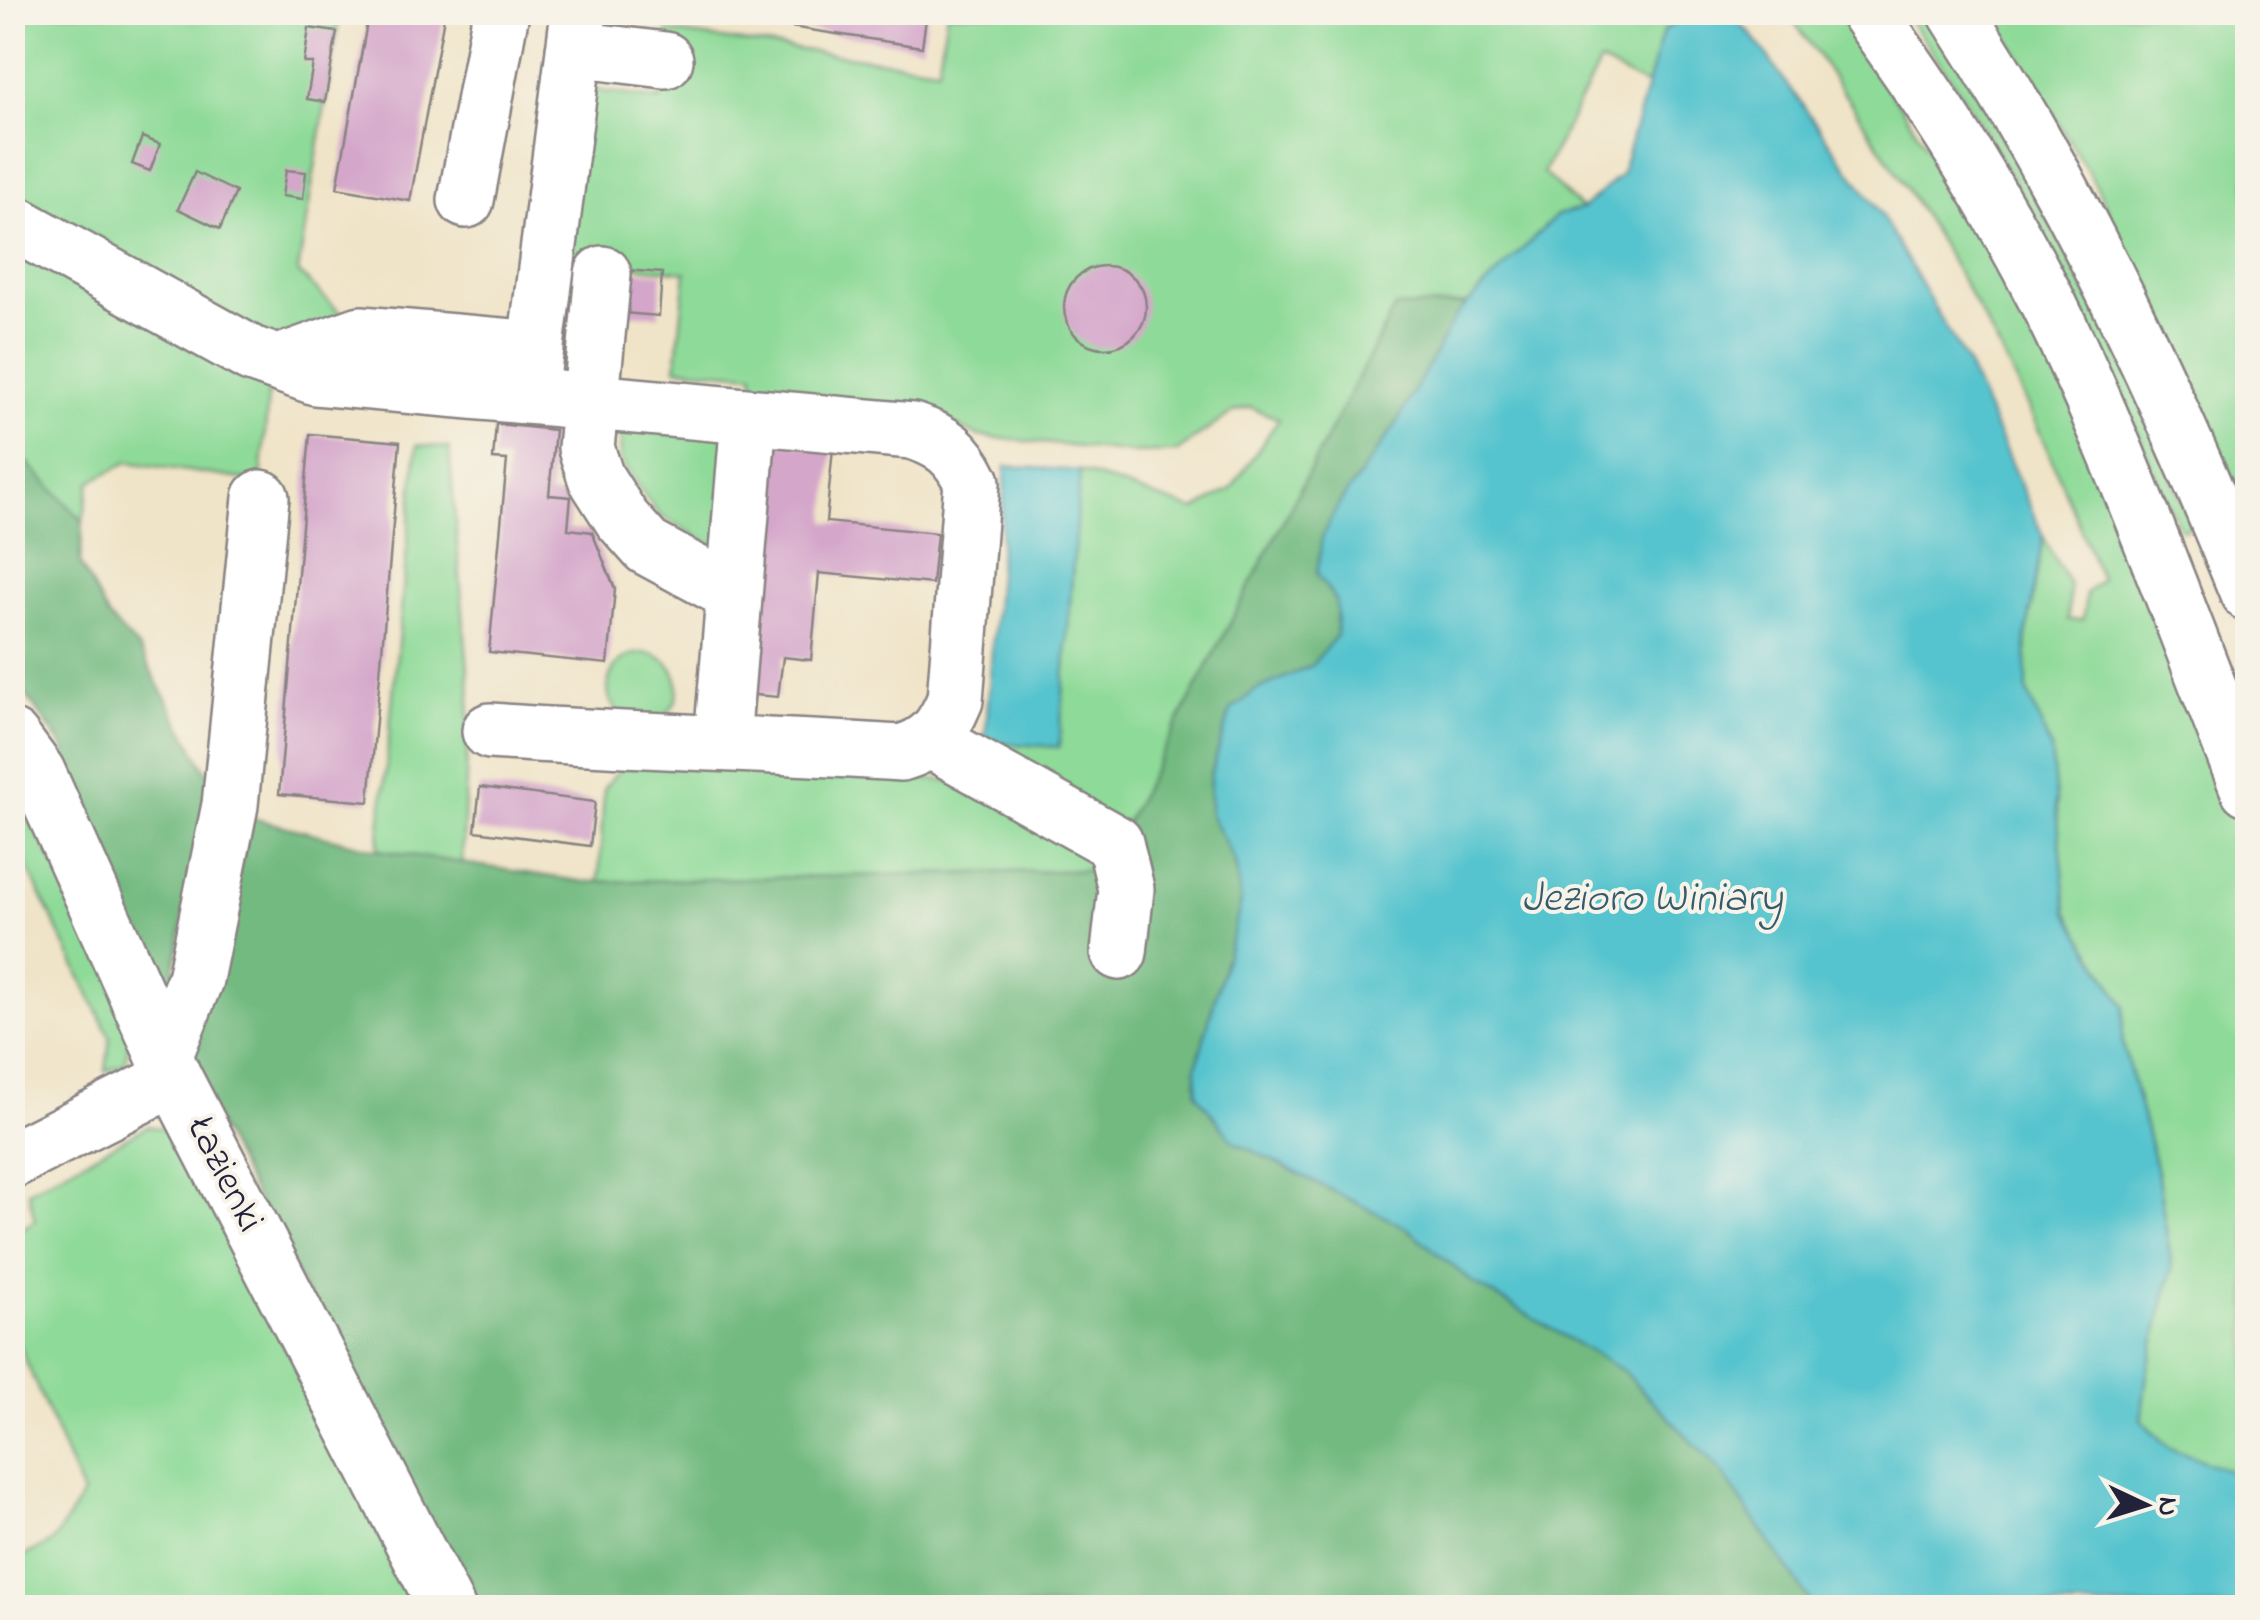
<svg xmlns="http://www.w3.org/2000/svg" width="2260" height="1620" font-family="'Indie Flower',sans-serif">
	<style>
		.green { fill: #8eda98; stroke: #587e6a; stroke-width: 2.5; fill-rule: evenodd }
		.forest { fill: #72ba80; stroke: #4a6e5e; stroke-width: 2.5 }
		.water { fill: #57c4ce; stroke: #3c7384; stroke-width: 2.5 }
		.building { fill: #d4a6ca }
		.lines { fill: none; stroke-linecap: round; stroke-linejoin: round }
		.minor-casing { stroke: #898382; stroke-width: 60 }
		.major-casing { stroke: #898382; stroke-width: 60 }
		.minor { stroke: #fff; stroke-width: 55 }
		.major { stroke: #fff; stroke-width: 55 }
		.labels { text-anchor: middle; dominant-baseline: central; stroke-width: 8; stroke-linejoin: round; paint-order: stroke }
		.street-label { font-size: 40px; fill: #22223b; stroke: #f7f3e8 }
		.water-label { font-size: 42px; font-style: italic; fill: #355b6e; stroke: #f7f3e8 }
	</style>
	<rect width="100%" height="100%" fill="#f7f3e8"/>
	<filter id="ink" filterUnits="userSpaceOnUse"><feTurbulence type="fractalNoise" baseFrequency=".01" numOctaves="2"/><feDisplacementMap in="SourceGraphic" scale="20" xChannelSelector="R" yChannelSelector="G"/><feConvolveMatrix kernelMatrix="1 2 1 2 8 2 1 2 1" color-interpolation-filters="sRGB"/></filter>
	<filter id="wash" filterUnits="userSpaceOnUse"><feTurbulence type="fractalNoise" baseFrequency=".0048" numOctaves="4" result="noise"/><feDisplacementMap in="SourceGraphic" scale="40" xChannelSelector="R" yChannelSelector="G"/><feGaussianBlur stdDeviation="2.25" result="paint"/><feColorMatrix in="noise" values="0 0 0 0 0 0 0 0 0 0 0 0 0 0 0 0 0 1.4 0 .05"/><feComposite in="paint" operator="in"/></filter>
	<g filter="url(#wash)">
		<rect width="100%" height="100%" fill="#f0e4c8"/>
		<!-- green -->
		<path class="green" d="M13,13H340L298,272L353,325L282,353L13,208Z
			M947,13H1728L1751,34L1497,313L1466,304L1395,308L1123,829L985,742L1059,747L1080,471L1194,510L1231,489L1279,419L1250,407L1233,412L1176,452L1133,453L978,436L960,427L753,398L754,374L676,368L686,272L596,262L572,366L556,364L582,88L660,100L667,32L938,68ZM1600,62L1647,86L1621,175L1582,209L1543,173Z
			M1788,13H1839L1999,256L2081,420L2247,833V1487L2230,1471L2169,1448L2141,1420L2147,1373L2172,1269L2157,1171L2122,1041L2124,1005L2067,912L2051,749L2027,691L2026,638L2043,536L2070,587L2068,620H2083L2086,593L2101,580C2079,526 2058,471 2033,418C1967,274 1879,141 1788,13Z
			M1904,13H1924L1970,79L2128,369L2190,522L2187,529H2181L2174,516C2099,341 2021,165 1904,13Z
			M1993,13H2247V511L2097,187Z
			M13,237L269,384L261,482L128,462L90,482L83,521L13,447Z
			M622,423L741,431L729,554L658,514L620,460Z
			M417,445L449,448L470,694L462,864L378,850Z
			M608 688a35 35 0 1 1 70 0a35 35 0 1 1-70 0Z
			M647,762L956,781L1106,861L1101,870L599,882L604,788L620,769Z
			M13,800L21,802L134,1012L125,1064L106,1071L110,1037L13,838Z
			M148,1126L187,1133L436,1607L13,1608V1561L53,1542L83,1495L13,1331V1233L35,1221L28,1191Z"/>
		<!-- forest -->
		<path class="forest" d="M1466,304L1395,426L1339,504L1317,574L1336,601L1337,635L1311,666L1256,690L1231,710L1210,776V814L1235,862L1241,903L1196,1068L1197,1094L1233,1141L1407,1228L1472,1282L1623,1371L1721,1471L1814,1607H471L183,1059L252,818L378,850L585,882L1101,870L1395,307Z
			M12,447L83,521L80,564L109,618L139,649L211,780L163,1027L47,765L66,751L13,677Z"/>
		<!-- water -->
		<path class="water" d="M1688,13H1728L1751,34L1879,211L1967,364L2043,536L2026,638L2027,691L2051,749L2067,912L2124,1005L2122,1041L2157,1171L2172,1269L2147,1373L2141,1420L2169,1448L2230,1471L2247,1487V1607H1814L1721,1471L1623,1371L1472,1282L1407,1228L1233,1141L1197,1094L1196,1068L1241,903L1235,862L1210,814V776L1231,710L1256,690L1311,666L1337,635L1336,601L1317,574L1322,537L1339,504L1395,426L1456,315L1557,215L1582,209L1621,175L1663,31Z
			M1006,466L1080,471L1059,747L985,742Z"/>
		<g id="blocks">
			<!-- building -->
			<path class="building" d="M369,12H445L410,201L337,188Z
				M691,12H927L922,47Z
				M309,28L337,32L325,102L307,99L313,63H304Z
				M142,137L160,144L150,171L132,164Z
				M286,170L306,172L303,199L282,196Z
				M195,172L236,192L220,229L178,209Z
				M1064 307a41 41 0 1 1 82 0a41 41 0 1 1-82 0Z
				M626,270L662,273L659,316L623,313Z
				M496,424L555,430L549,495L571,497L568,529L592,532L615,589L608,664L489,652L507,460L493,459Z
				M310,434L400,442L369,802L279,794Z
				M757,441L833,448L826,522L937,533L932,584L819,573L811,660L783,657L778,697L734,693Z
				M480,787L595,802L590,846L475,831Z"/>
		</g>
	</g>
	<g filter="url(#ink)">
		<use href="#blocks" fill-opacity="0" stroke="#898382" stroke-width="2.5"/>
		<g class="lines">
			<defs>
				<path id="minor" d="M574,49L665,60
					M466,200L501,12
					M12,222L251,354L316,377L912,431C944,441 958,452 972,482L955,700C943,729 932,744 901,753C764,744 627,741 490,731
					M603,274L586,448L596,478L622,519L647,547L734,594
					M279,363L361,334L536,349
					M530,393L579,12
					M12,738L37,772L174,1078L447,1608
					M930,740L1115,843L1126,889L1119,952
					M722,741L749,418
					M164,1057L195,979L230,805L261,498
					M12,1160L174,1078"/>
				<path id="major" d="M1868,12C1936,105 1997,201 2048,303C2125,459 2183,626 2248,788
					M1956,12C2075,196 2166,390 2248,593"/>
			</defs>
			<!-- minor casing -->
			<use href="#minor" class="minor-casing"/>
			<!-- major casing -->
			<use href="#major" class="major-casing"/>
			<!-- minor -->
			<use href="#minor" class="minor"/>
			<!-- major -->
			<use href="#major" class="major"/>
		</g>
	</g>
	<g class="labels">
		<!-- street labels -->
		<g class="street-label">
			<text transform="translate(224 1175) rotate(63)">Łazienki</text>
		</g>
		<!-- water labels -->
		<g class="water-label">
			<text x="1652" y="899">Jezioro Winiary</text>
		</g>
	</g>
	<!-- margin -->
	<rect width="2260" height="1620" fill="none" stroke="#f7f3e8" stroke-width="50"/>
	<!-- north arrow -->
	<g transform="translate(2145 1505) rotate(94)" stroke="#f7f3e8" stroke-width="8" paint-order="stroke">
	<path d="M0-8L18 38L0 25L-18 38Z" fill="#22223b"/>
	<text y="-15" font-size="28" font-weight="bold" text-anchor="middle" fill="#22223b">N</text>
	</g>
</svg>
